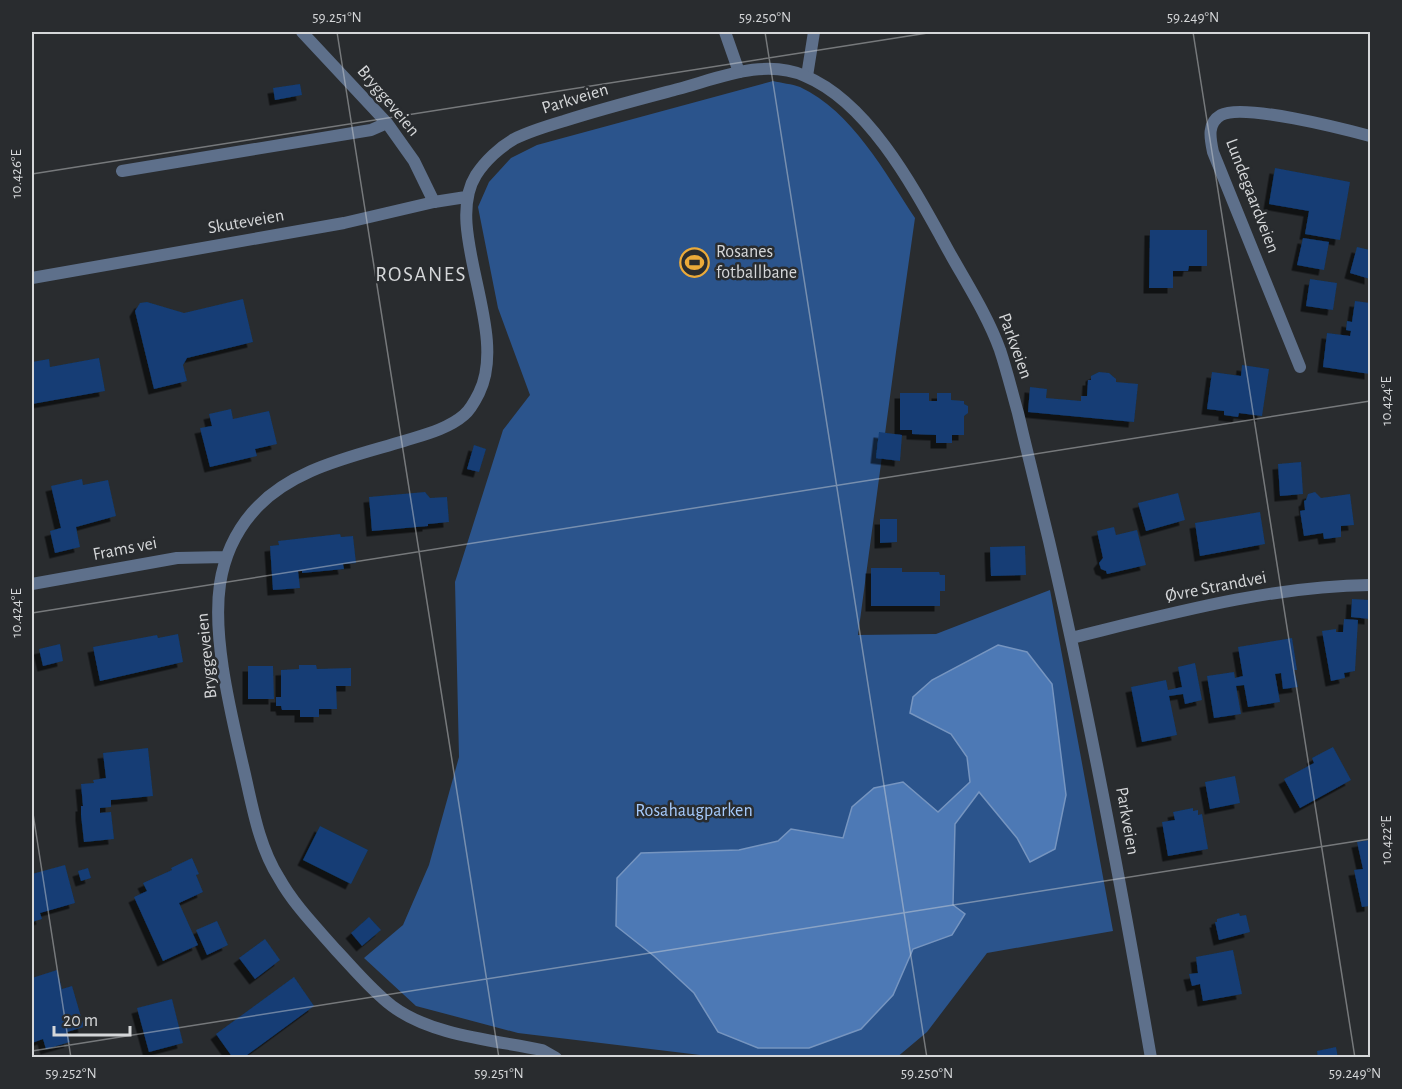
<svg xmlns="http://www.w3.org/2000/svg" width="1402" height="1089" font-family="'Alegreya Sans',sans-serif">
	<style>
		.green { fill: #2b548c }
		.water { fill: #4d79b5; stroke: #7695c0; stroke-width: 1.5 }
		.building { fill: #133d75; filter: url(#shadow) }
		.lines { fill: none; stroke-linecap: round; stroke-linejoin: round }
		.lane { stroke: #5e708b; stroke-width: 12 }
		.street { stroke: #5e708b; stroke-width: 12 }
		.ticks { fill: none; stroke: #d5d7d9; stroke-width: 1.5; stroke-opacity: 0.45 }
		.labels { text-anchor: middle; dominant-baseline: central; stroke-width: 5; stroke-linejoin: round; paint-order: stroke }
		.street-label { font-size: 18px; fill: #d5d7d9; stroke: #292c2f }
		.poi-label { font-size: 18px; fill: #d5d7d9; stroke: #292c2f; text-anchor: start }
		.park-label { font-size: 18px; fill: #a6cafc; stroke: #292c2f }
		.quarter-label { font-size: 21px; letter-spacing: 1.5px; fill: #d5d7d9; stroke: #292c2f }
		.neatline { fill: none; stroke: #d5d7d9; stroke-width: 2 }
		.ticks-label { font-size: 15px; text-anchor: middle; fill: #d5d7d9 }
	</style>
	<defs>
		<filter id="shadow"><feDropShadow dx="-5.5" dy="5.5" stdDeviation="0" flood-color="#0009"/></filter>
	</defs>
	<rect width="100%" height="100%" fill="#292c2f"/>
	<!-- green -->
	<path class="green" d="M773,81C781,83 792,84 800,87C852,111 885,173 915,218L896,352L858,635L936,634L1050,590L1113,931L987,953L927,1032L896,1058H725L518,1033L416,1006L364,958L403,925L429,865L459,757L455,582L503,430L530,395L498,308L478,207L489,182L511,158L537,145Z"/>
	<!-- water -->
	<path class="water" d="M998,645L1027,652L1052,684L1066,795L1055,849L1030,862L1017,838L979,792L955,824L953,905L965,914L952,935L913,949L893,995L861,1029L809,1048H758L718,1032L694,993L654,956L616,926L617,878L641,853L739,850L778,841L791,829L843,838L852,807L874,788L903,782L938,812L970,782L967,757L951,734L910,713L913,697L932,680Z"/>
	<!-- building -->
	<path class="building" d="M300,84L302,95L275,100L273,88Z
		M1275,168L1350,182L1340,240L1305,234L1309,211L1269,204Z
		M1150,230H1207V266H1189L1188,271H1173V288H1149Z
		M1303,238L1329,242L1324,270L1297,265Z
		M1357,247L1370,250V279L1350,273Z
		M1310,279L1337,283L1333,310L1306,306Z
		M243,299L253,342L187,358L183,365L187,381L154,389L135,311L140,303L147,302L184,313Z
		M1355,301L1370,303V374L1323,367L1327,333L1350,336L1351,331L1346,330L1347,321L1352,322Z
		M99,358L105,391L32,404V362L49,359L50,367Z
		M1242,365L1269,369L1262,416L1239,413L1238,417L1224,415V411L1207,409L1212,372L1241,376Z
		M1099,372L1109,373L1116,379V382L1138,384L1134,422L1028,412L1030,387L1047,389L1046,398L1081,401V396H1087L1088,380H1091V376Z
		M900,393H929V401H937V393H951V400L964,401V404L968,406V413L964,416V435H952V443H936V435L912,434V430H900Z
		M231,409L233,419L269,411L277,444L255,449L257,456L210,467L200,428L212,426L209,414Z
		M879,432L902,435L900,461L876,458Z
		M474,445L486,449L479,472L467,469Z
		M1301,462L1303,494L1280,496L1278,464Z
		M82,479L83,485L108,480L116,516L76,527L80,547L55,553L50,531L61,528L51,486Z
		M425,492L430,498L447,497L449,522L428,524V526L372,531L369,497Z
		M1315,492L1321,498L1350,494L1354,525L1341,526V537L1324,539L1323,533L1304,536L1300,511L1305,510L1304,501L1306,500L1308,494Z
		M1178,493L1185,520L1146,531L1138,503Z
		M1260,512L1265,544L1200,556L1195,523Z
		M880,519H897V542L880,543Z
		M1114,527L1116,535L1137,530L1146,565L1107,574L1106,571L1101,569L1099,563L1103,558L1097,531Z
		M340,534L341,537L353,536L356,563L343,564L344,569L302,573V571H298L300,588L273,590L270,546L279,545L278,541Z
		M1025,546L1026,575L991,576L990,547Z
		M871,568H902V572H939L940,575H945V591H940V606H871Z
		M1352,599L1370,600V619L1351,617Z
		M1344,619L1358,620L1355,671L1344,673L1345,678L1331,681L1322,631L1336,629V632H1343Z
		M178,634L183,662L100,681L93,647L157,635L158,638Z
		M1292,638L1297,670H1294L1298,687L1283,689L1281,673L1275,674L1280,702L1248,707L1244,685L1236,686L1241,714L1214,718L1207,676L1234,672L1235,678L1243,676L1238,647Z
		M60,644L63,661L43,666L39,649Z
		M1195,663L1202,700L1185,704L1183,694L1169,696L1177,735L1142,742L1131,687L1166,680L1168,690L1182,687L1178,667Z
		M299,665H316L317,669L351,668V686H336L337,709H319V717H300V710H282L281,706H276V697H281V670L299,669Z
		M248,666H273L274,699H248Z
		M1333,747L1351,780L1300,808L1284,779L1314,763L1312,758Z
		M148,748L153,796L111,800V807L100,808V813L111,812L114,839L84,842L81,815V806H83L81,784L94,783L93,780L106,778L103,753Z
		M1235,776L1240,803L1210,809L1205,782Z
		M1193,808V811L1198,810V815L1202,814L1208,849L1168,856L1162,822L1175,820L1173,812Z
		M320,826L368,850L351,884L303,860Z
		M1370,840V906L1362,907L1354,870L1363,869L1357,842Z
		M192,858L199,874L196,875L203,892L179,903L198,945L163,961L134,897L147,891L143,883L172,870L171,868Z
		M65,865L75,903L40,913L42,919L32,922V874Z
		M88,868L91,878L81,881L78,871Z
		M1239,913L1240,916L1246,915L1250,932L1219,940L1215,922H1217V919Z
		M369,917L381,930L362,946L351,933Z
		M217,921L228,945L207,955L196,930Z
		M265,939L280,960L255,979L239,958Z
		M1233,950L1242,994L1203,1001L1200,984L1192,986L1189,974L1198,973L1196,957Z
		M57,970L62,989L72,986L84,1027L67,1032L70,1042L46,1049L43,1039L32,1043V978Z
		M294,977L314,1006L243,1058H233L216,1034Z
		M172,999L183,1043L149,1052L137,1008Z
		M1336,1047L1338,1058H1318L1317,1051Z"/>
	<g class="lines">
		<!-- lane -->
		<path class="lane" d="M302,32L387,123L414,161L434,202
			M725,32L739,72
			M807,76L814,32
			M122,171L371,130L387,123"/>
		<!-- street -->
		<path class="street" d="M32,278L344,223L434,202L466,197
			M1300,367L1213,152C1210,138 1207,123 1221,115C1243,103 1344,129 1370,136
			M32,584L177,558L226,557
			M1071,638C1169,614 1270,586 1370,585
			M556,1058L542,1050C494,1040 432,1036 392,1006C371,990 354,969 336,950C316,927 294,905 279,878C258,845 252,804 243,766C231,713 212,638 220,584C224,558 235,533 252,513C289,469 351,457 404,441C423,435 448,429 464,415C469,411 476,399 479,393C510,331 442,229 476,175C485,161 500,147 514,139C530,131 547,126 564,121C601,109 640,99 678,89C719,78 764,58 805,76C872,104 918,196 952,257C969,287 988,317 1000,350C1007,371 1012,392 1018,413C1028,456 1039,499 1049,541C1089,712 1121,884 1151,1058"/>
	</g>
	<!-- ticks -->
	<path class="ticks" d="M337,32L499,1058M765,32L927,1058M1193,32L1355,1058M32,174L934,32M32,613L1370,401M32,807L71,1058M32,1051L1370,839"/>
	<!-- icons -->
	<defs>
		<symbol id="stadium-ring" viewBox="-11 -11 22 22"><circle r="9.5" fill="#292c2f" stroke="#ebaa39" stroke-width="1.5"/><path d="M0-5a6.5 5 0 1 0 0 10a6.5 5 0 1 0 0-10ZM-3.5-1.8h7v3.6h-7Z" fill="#ebaa39"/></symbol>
	</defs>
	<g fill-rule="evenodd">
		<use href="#stadium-ring" x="678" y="246" width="33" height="33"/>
	</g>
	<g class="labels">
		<!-- street labels -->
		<g class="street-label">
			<text transform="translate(575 99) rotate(-17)">Parkveien</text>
			<text transform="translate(388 101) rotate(50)">Bryggeveien</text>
			<text transform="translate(1252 196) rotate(69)">Lundegaardveien</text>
			<text transform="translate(246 222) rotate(-10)">Skuteveien</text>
			<text transform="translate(1015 346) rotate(70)">Parkveien</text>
			<text transform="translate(125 549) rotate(-11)">Frams vei</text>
			<text transform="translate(1216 587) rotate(-11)">Øvre Strandvei</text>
			<text transform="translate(207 656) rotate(-96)">Bryggeveien</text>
			<text transform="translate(1127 821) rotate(80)">Parkveien</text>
		</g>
		<!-- poi labels -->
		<g class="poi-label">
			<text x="716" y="252">Rosanes<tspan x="716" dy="21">fotballbane</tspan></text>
		</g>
		<!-- park labels -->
		<g class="park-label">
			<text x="694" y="811">Rosahaugparken</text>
		</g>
		<!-- quarter labels -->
		<g class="quarter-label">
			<text x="421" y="274">ROSANES</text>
		</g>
	</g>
	<!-- border -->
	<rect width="1402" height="1089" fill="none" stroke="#292c2f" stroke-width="66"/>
	<!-- scale -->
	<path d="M54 1026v9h76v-9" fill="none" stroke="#d5d7d9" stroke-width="3"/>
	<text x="63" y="1026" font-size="18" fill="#d5d7d9" stroke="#292c2f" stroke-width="4.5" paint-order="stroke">20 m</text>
	<rect x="33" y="33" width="1336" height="1023" class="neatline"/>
	<g class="ticks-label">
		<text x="337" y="22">59.251°N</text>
		<text x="765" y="22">59.250°N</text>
		<text x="1193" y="22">59.249°N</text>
		<text transform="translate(16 174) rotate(-90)" y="5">10.426°E</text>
		<text transform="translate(1386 401) rotate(-90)" y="5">10.424°E</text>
		<text transform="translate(16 613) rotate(-90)" y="5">10.424°E</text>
		<text transform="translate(1386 840) rotate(-90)" y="5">10.422°E</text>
		<text x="71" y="1078">59.252°N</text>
		<text x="499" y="1078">59.251°N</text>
		<text x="927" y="1078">59.250°N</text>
		<text x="1355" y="1078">59.249°N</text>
	</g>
</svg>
